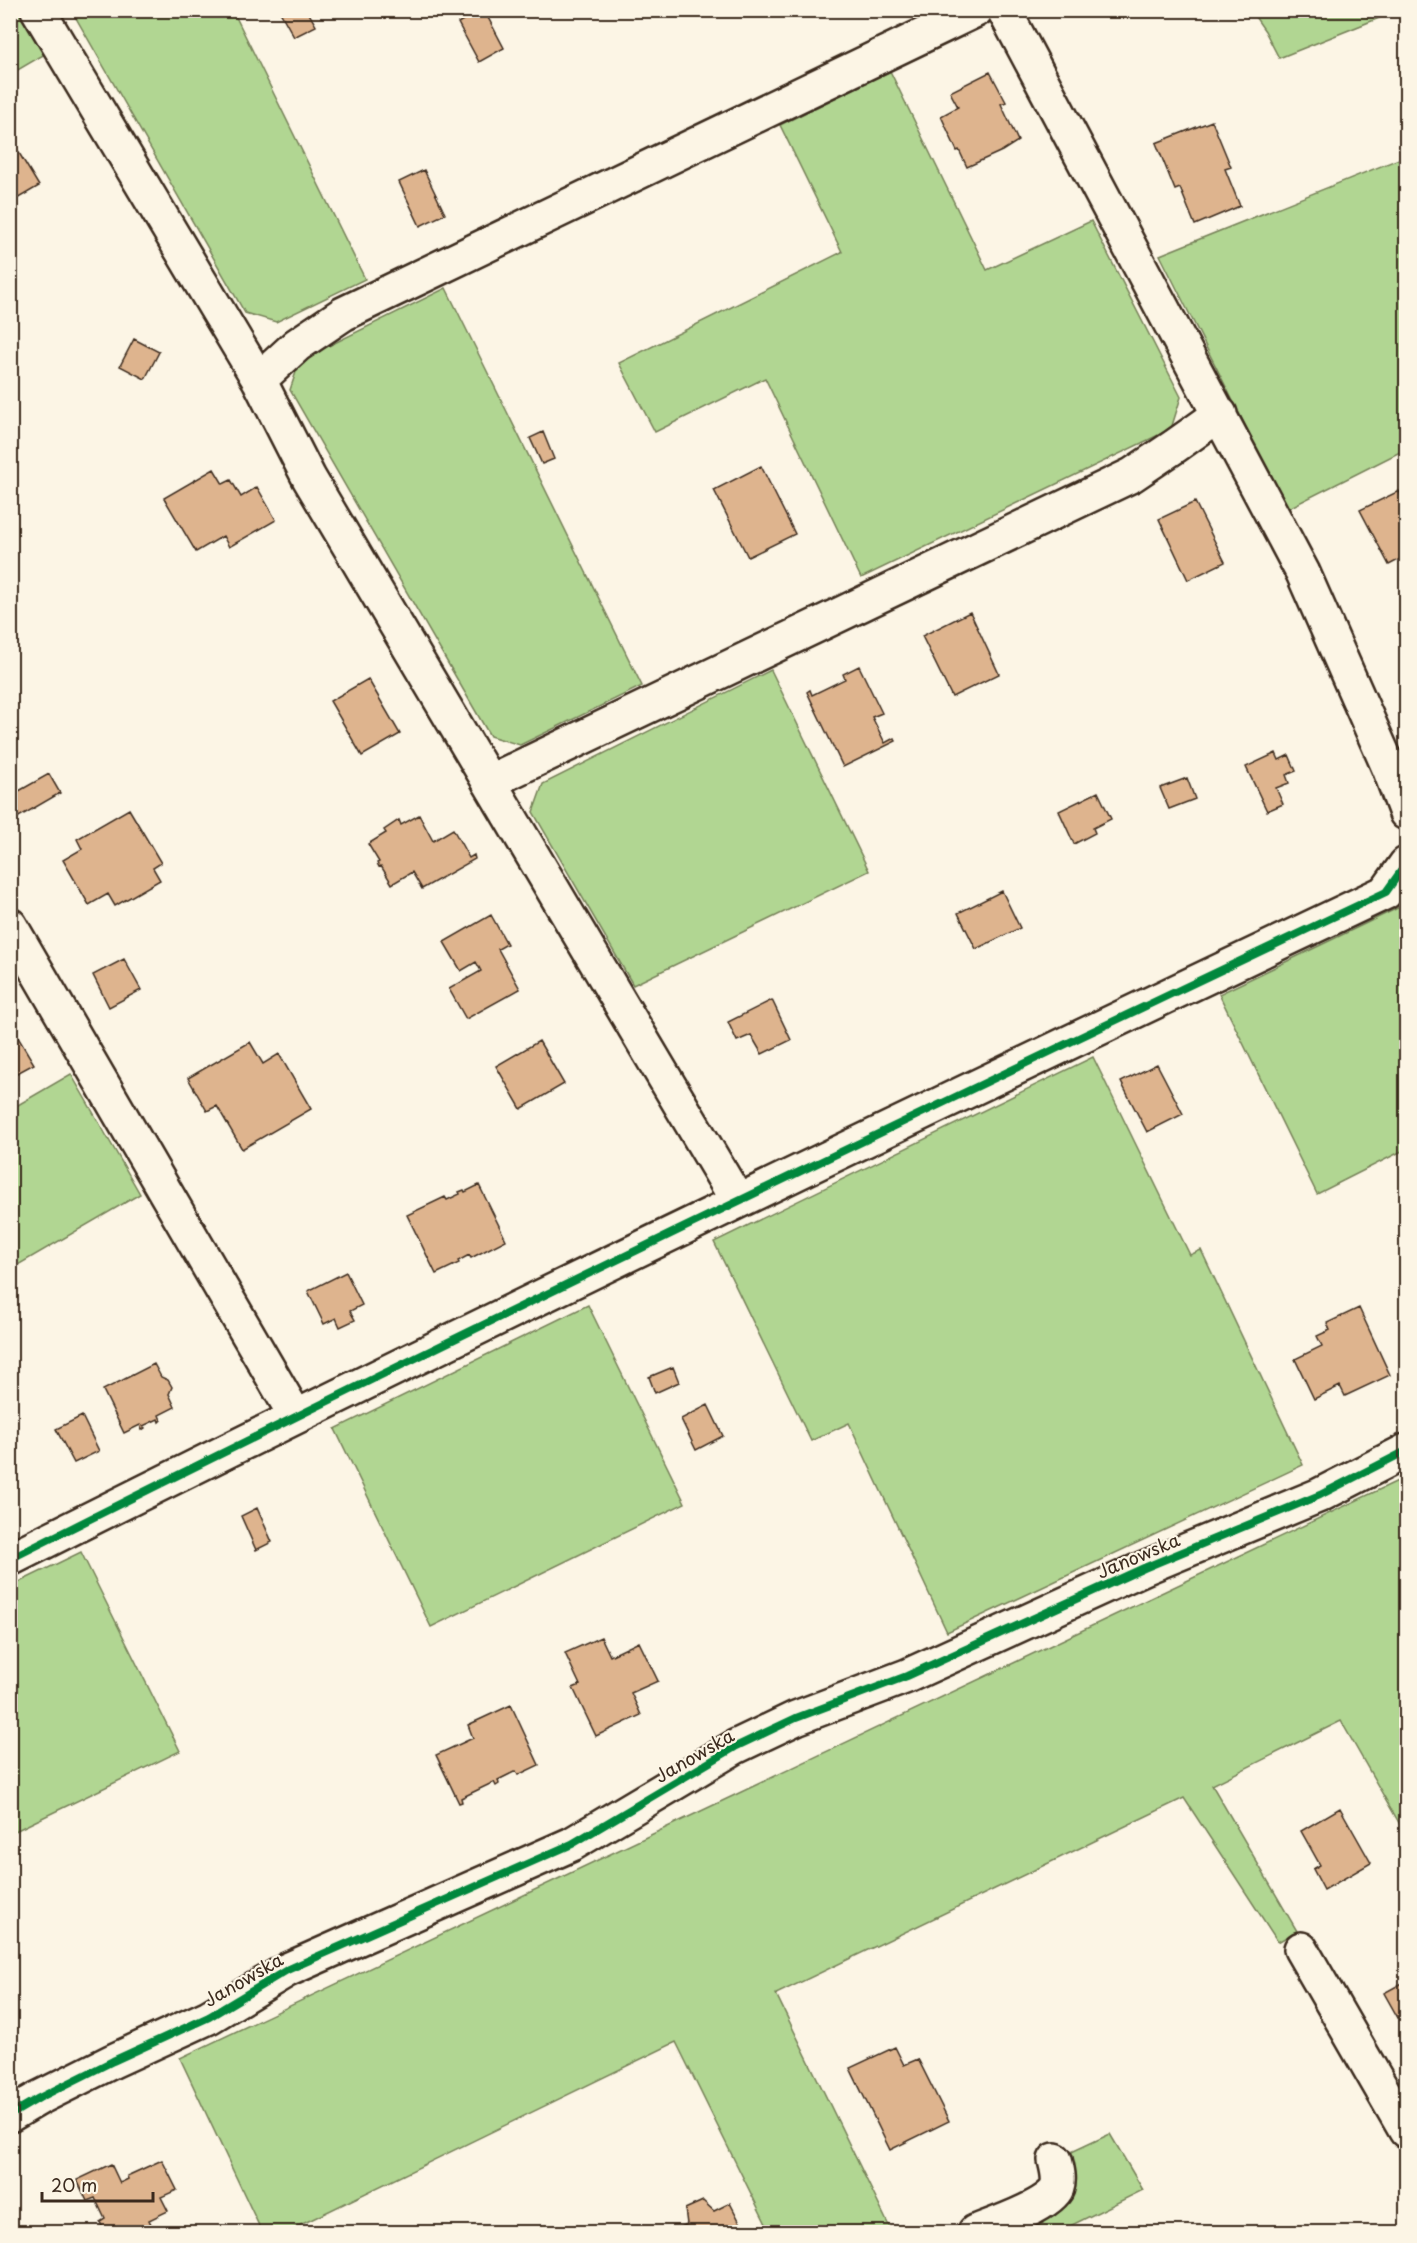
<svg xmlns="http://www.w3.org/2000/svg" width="1417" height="2243" font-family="'Playpen Sans',sans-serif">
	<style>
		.green { fill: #b1d692; stroke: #768058; stroke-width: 1.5 }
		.building { fill: #deb48e; stroke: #3b2a1e; stroke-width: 1.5 }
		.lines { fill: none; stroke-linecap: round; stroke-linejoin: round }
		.minor-casing { stroke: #3b2a1e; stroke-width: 38 }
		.minor { stroke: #fcf5e5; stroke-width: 33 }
		.cycleway-casing { stroke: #fcf5e5; stroke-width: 11 }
		.cycleway { stroke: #00873e; stroke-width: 8 }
		.labels { text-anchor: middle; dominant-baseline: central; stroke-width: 4.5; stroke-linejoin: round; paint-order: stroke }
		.street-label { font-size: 18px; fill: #3b2a1e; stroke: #fcf5e5 }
	</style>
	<rect width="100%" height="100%" fill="#fcf5e5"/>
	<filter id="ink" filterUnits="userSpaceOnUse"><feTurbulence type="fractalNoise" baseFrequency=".0167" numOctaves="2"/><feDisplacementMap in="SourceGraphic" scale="12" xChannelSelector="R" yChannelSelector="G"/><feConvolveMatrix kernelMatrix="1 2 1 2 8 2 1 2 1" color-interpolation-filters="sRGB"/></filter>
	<g filter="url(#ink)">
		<!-- green -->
		<path class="green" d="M1387,10L1389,14L1279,58L1265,31L1251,11Z
			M11,11H20L45,54L11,74Z
			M72,11H233L365,279L276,322L245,313Z
			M890,71L987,270L1091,221L1181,397L1171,429L861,578L765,378L655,432L619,363L842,252L780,125Z
			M1406,156V449L1287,509L1160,255Z
			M446,288L642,686L520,745L490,736L290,390L300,360Z
			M771,670L869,871L633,985L533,812L543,784Z
			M1406,904V1149L1317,1194L1219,994Z
			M1093,1057L1190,1255L1201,1250L1303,1465L947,1632L849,1423L811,1441L714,1242Z
			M71,1074L140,1194L11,1269V1109Z
			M588,1305L685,1503L431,1627L335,1429Z
			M1406,1477V1835L1341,1721L1212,1785L1297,1931L1278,1942L1184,1798L776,1994L892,2232H770L676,2042L286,2232H262L180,2058Z
			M81,1552L180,1751L11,1833V1586Z
			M1110,2134L1143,2190L1058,2232H990L1046,2208L1065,2155Z"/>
		<!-- building -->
		<path class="building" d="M279,10H307L316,26L294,37Z
			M480,10H484L504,48L479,62L458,23Z
			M990,72L1006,102L1001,104L1018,141L1002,151L967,167L959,150L957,151L941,116L958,107L950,92Z
			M1212,121L1231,167L1225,169L1240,206L1195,225L1180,188L1175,190L1156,143Z
			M10,138L39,186L10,203Z
			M424,170L445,214L420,226L399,182Z
			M134,339L159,352L145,379L120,366Z
			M543,432L554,459L542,464L530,438Z
			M761,466L795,534L748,557L714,490Z
			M214,469L223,484L231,480L241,497L257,487L276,520L229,547L223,536L196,552L164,498Z
			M1399,491L1406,506V556L1389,565L1360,510Z
			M1195,502L1225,562L1188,580L1159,519Z
			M970,612L999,674L952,697L922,636Z
			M859,666L882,713L872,717L885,743L894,738L896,741L843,767L807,692L810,690L812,695L845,679L843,674Z
			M368,679L400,734L362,756L330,701Z
			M1276,753L1279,760L1289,755L1296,771L1286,775L1289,783L1276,788L1283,804L1267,811L1246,767Z
			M49,774L60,793L17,818L10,806V796Z
			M1187,778L1195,799L1169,809L1160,788Z
			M1098,792L1111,819L1093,828L1095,833L1074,844L1059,811Z
			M129,809L161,863L153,868L160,880L115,906L108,894L89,905L63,860L82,849L77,839Z
			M419,815L433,841L453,829L469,858L474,855L475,859L422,889L412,872L392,884L381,866L379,867L377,863L379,862L368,844L386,833L384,830L399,820L401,825Z
			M1002,891L1020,928L976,949L958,913Z
			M491,915L507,944L498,949L520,989L466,1019L449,989L481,971L476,962L461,971L444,942Z
			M124,959L141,990L109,1007L93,975Z
			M772,1000L791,1040L762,1054L751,1035L737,1041L728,1022Z
			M10,1024L34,1064L10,1077Z
			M539,1041L564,1084L521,1109L496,1066Z
			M250,1042L263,1064L279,1054L311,1109L242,1149L217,1106L207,1111L188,1078Z
			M1157,1064L1183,1114L1147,1132L1121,1082Z
			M479,1185L506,1240L471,1258L469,1255L458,1261L459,1263L436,1274L407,1215L445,1197L447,1200L460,1194L459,1192L464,1190L465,1192Z
			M346,1272L362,1305L350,1311L355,1320L340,1327L336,1318L324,1324L308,1291Z
			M1359,1308L1390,1375L1345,1396L1340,1386L1314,1399L1295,1359L1322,1346L1317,1336L1330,1330L1327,1323Z
			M154,1364L161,1377L168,1380L172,1387L169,1394L175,1407L159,1415L161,1420L159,1422L158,1419L143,1426L145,1428L142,1430L140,1425L124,1433L103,1390Z
			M673,1367L679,1382L655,1393L649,1377Z
			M708,1405L723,1436L696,1450L681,1419Z
			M82,1416L99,1451L74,1463L56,1429Z
			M257,1508L272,1542L256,1550L241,1516Z
			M601,1637L610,1656L639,1642L658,1681L631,1693L641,1715L596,1736L573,1688L580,1685L565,1653Z
			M511,1705L539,1765L518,1775L516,1771L498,1780L499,1784L496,1786L494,1782L461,1798L462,1802L459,1803L436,1755L473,1738L468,1725Z
			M1340,1808L1371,1863L1324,1890L1313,1869L1320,1865L1301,1831Z
			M1406,1981V2021L1403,2015L1398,2018L1384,1993Z
			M895,2047L904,2065L918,2059L949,2121L890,2150L850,2068Z
			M162,2160L177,2190L161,2197L168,2211L149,2220L155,2232H105L100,2222L105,2219L95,2198L87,2201L77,2180L111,2164L120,2183L128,2179L127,2176Z
			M703,2201L714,2211L730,2203L745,2232H671L687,2224L685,2209Z"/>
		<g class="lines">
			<defs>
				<path id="minor" d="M38,10L259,380L309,478L737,1200
					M1004,10L1303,573L1389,768L1406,813
					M259,380L297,345L343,314L976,10
					M489,782L1132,475L1175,446L1220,414
					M10,925L295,1415
					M10,1559C466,1330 925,1110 1386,892L1406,864
					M1301,1949L1406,2131
					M10,2115L39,2098L113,2061L209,2017L287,1970L572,1844L735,1747L796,1718L907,1676L1144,1568L1320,1495L1406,1451
					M975,2232C993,2225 1051,2205 1057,2188C1060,2179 1057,2168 1055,2160"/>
			</defs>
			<!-- minor casing -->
			<use href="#minor" class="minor-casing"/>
			<!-- minor -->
			<use href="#minor" class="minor"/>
			<defs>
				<path id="cycleway" d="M10,1559C466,1330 925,1110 1386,892L1406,864
					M10,2115L39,2098L113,2061L209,2017L287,1970L572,1844L735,1747L796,1718L907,1676L1144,1568L1320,1495L1406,1451"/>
			</defs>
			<!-- cycleway casing -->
			<use href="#cycleway" class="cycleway-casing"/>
			<!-- cycleway -->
			<use href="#cycleway" class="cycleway"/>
		</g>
	</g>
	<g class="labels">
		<!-- street labels -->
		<g class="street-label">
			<text transform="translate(1138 1555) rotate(-23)">Janowska</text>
			<text transform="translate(694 1755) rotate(-30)">Janowska</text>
			<text transform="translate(243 1979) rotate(-30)">Janowska</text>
		</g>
	</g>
	<!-- margin -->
	<rect width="1417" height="2243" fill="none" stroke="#fcf5e5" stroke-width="36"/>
	<rect x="18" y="18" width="1381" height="2207" fill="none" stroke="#3b2a1e" stroke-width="2" filter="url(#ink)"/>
	<!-- scale -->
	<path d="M42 2192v9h111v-9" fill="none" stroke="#3b2a1e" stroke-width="3"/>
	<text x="51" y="2192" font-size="18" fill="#3b2a1e" stroke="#fcf5e5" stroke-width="4.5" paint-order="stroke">20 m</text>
</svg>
